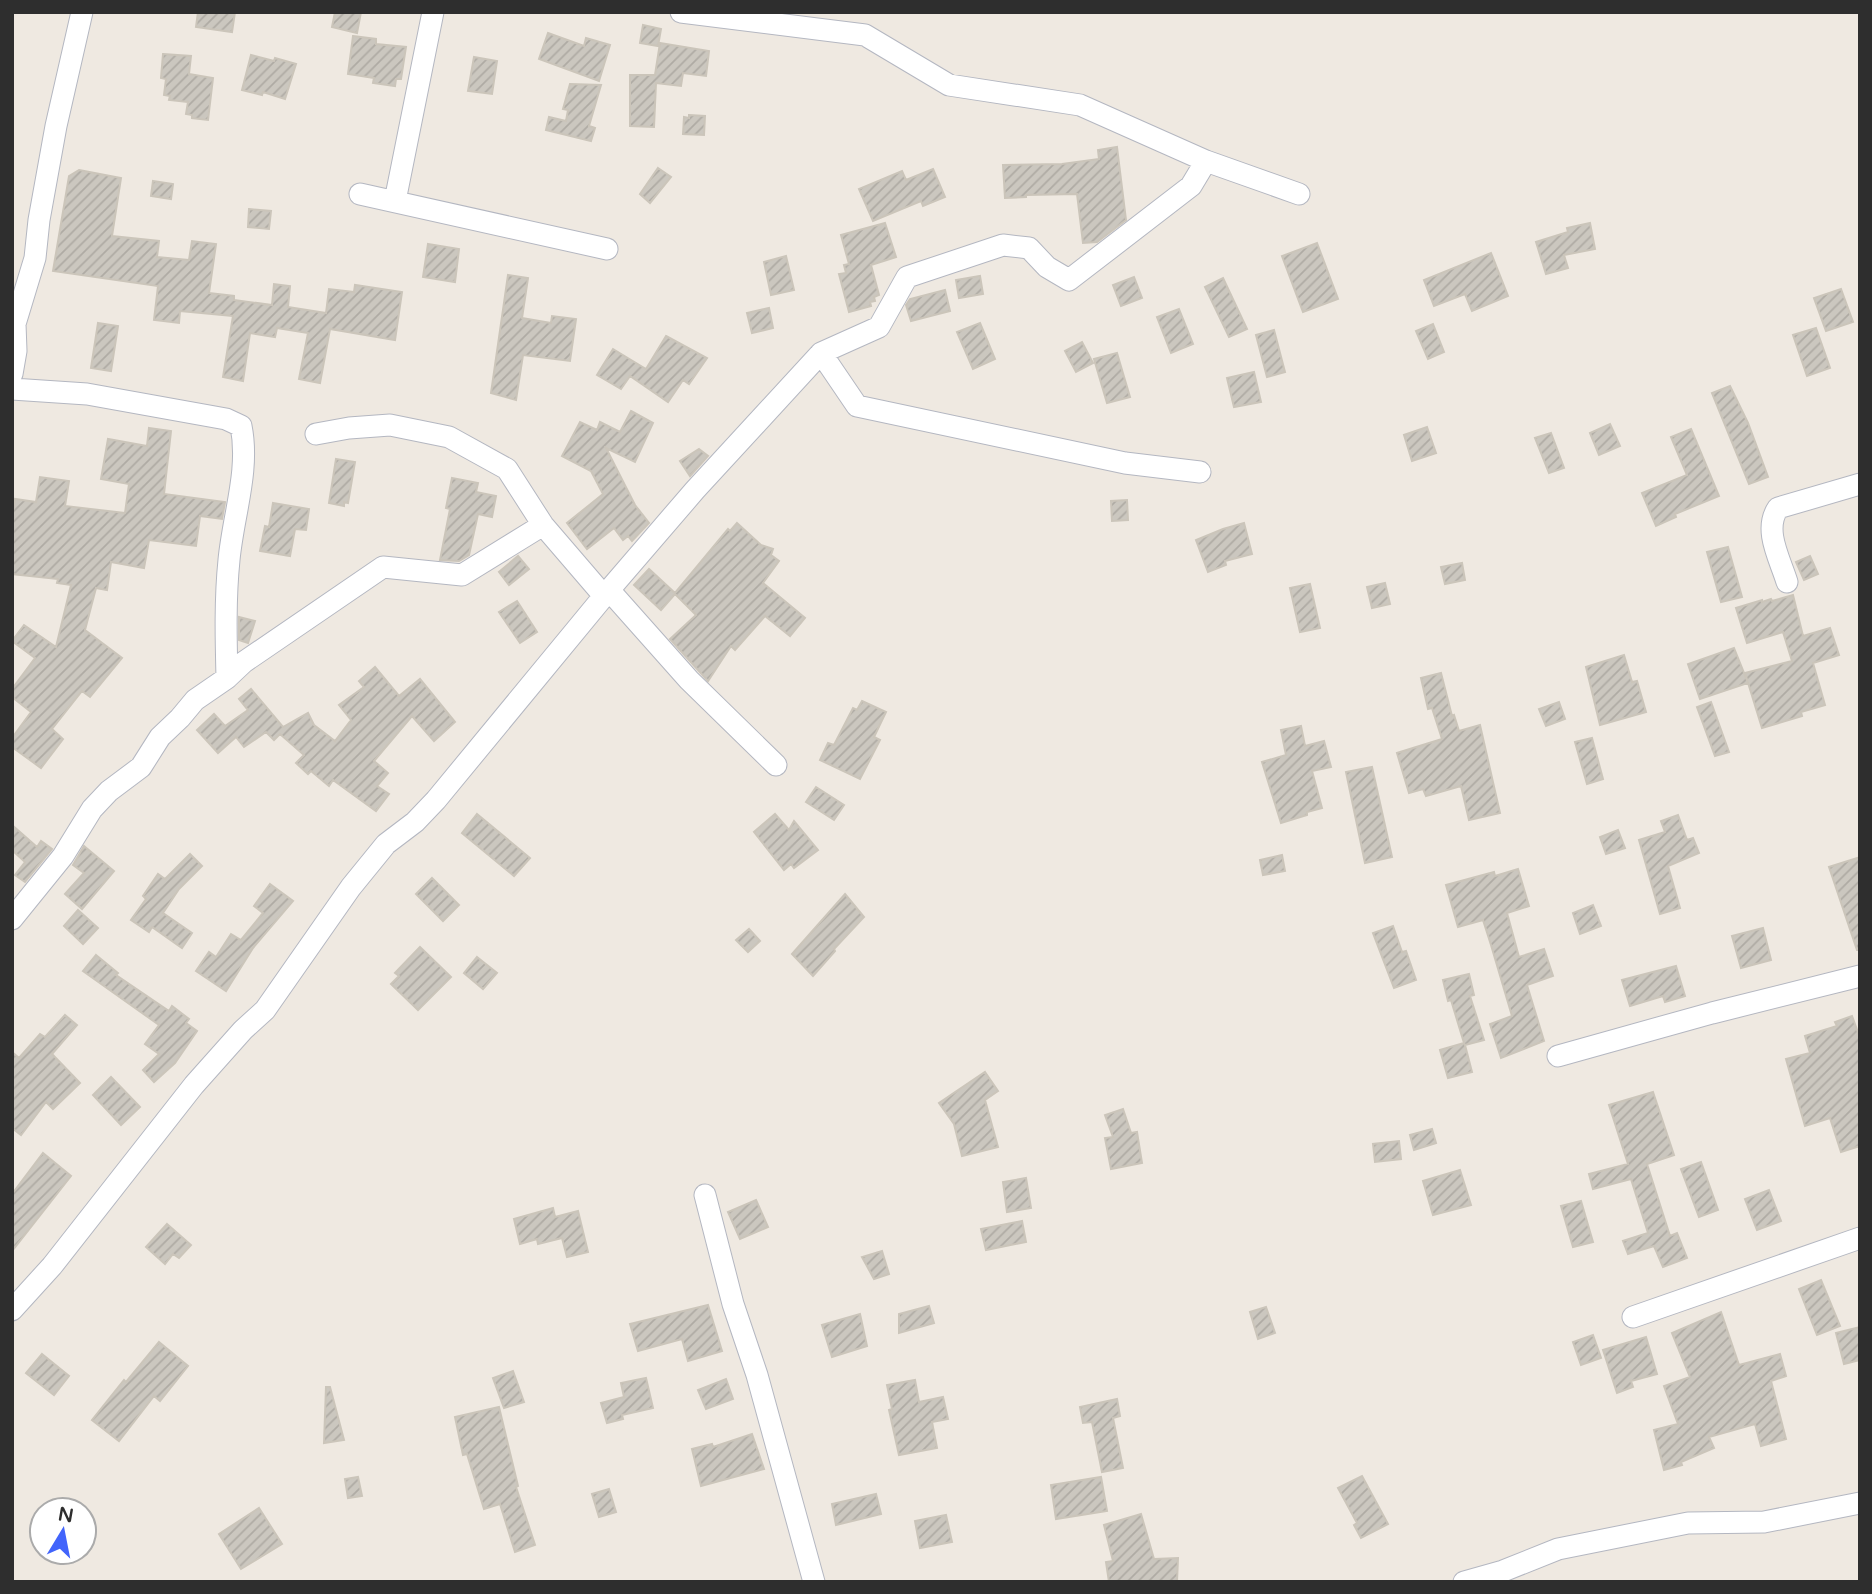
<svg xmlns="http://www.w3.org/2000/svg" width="1872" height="1594" font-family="'Varela Round',sans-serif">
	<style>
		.building { fill: url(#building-hatch); stroke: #cbc5ba; stroke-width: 2 }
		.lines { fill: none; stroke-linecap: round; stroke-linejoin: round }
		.minor-casing { stroke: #b4b7c1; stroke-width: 23 }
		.minor { stroke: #fff; stroke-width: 21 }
	</style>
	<defs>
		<pattern id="building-hatch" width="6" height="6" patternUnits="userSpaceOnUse" patternTransform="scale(1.75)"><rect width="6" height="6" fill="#cbc7bf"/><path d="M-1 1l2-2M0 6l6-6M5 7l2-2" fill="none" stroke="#afaba4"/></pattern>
	</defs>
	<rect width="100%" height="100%" fill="#efe9e1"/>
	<!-- building -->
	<path class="building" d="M198,12H235L232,32L196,27Z
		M335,12H361L357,33L332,27Z
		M643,25L661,29L658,46L640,43Z
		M548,33L584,46L586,38L610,45L599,81L539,59Z
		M353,36L376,39V44L406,47L401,79H396L395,86L373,83L374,78L348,74Z
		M660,43L709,51L706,76L683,73L681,86L656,83L654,127L630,126V75H655Z
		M163,54L191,56L189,74L213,78L208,120L192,118V115L186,114L188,102L169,100L170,96L164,95L166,79L161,78Z
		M251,55L274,61L275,58L296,64L285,99L263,92L262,95L242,90Z
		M474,57L497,61L492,94L468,91Z
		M570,84L601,85L589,126L595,128L591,141L546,130L549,117L566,121L568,110L563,109Z
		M689,115L705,116L704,135L683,134L684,117L689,118Z
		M1117,147L1126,220L1097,242L1083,243L1077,194L1026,195V197L1005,198L1003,165L1062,164L1099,159L1098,150Z
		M658,168L671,177L650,203L640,194Z
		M933,169L945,197L923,206L921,201L873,221L859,189L902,171L906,180Z
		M79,170L121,178L112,236L159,241L157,257L189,260L192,241L216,244L209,293L234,296V300L272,305L274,284L290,286L288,307L326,313L329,289L354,292L355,285L402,292L395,340L330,329L320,383L299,379L308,333L277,328L275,337L250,333L243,381L223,377L233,316L180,311L179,323L154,320L158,286L53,271L69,176Z
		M153,181L173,184L171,199L151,196Z
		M249,209L271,211L269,229L248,227Z
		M885,223L896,257L871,265L879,295L874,297L875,301L870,302L871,306L849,312L839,274L846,273L844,265L849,264L841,235Z
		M1590,223L1595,249L1564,255L1568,268L1546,274L1536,242L1568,232L1567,228Z
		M1317,243L1338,299L1303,312L1282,256Z
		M428,244L459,249L455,282L423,277Z
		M1491,253L1508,296L1472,311L1465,294L1434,306L1424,280Z
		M786,256L794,290L771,295L764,262Z
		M508,275L528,278L522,318L551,323L552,316L576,319L570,361L523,355L516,400L491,393Z
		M980,276L983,294L959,298L956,280Z
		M1134,277L1142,298L1121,306L1113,285Z
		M1223,278L1247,329L1229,337L1205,287Z
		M1841,289L1853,322L1826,331L1814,298Z
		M945,290L950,311L911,321L906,305L910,299Z
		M769,308L773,328L752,333L747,313Z
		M1179,309L1193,344L1171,353L1157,317Z
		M98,323L118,326L111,371L91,368Z
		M980,323L995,359L973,369L957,332Z
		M1433,324L1444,352L1428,359L1416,331Z
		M1816,328L1830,368L1807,376L1793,335Z
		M1274,330L1285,372L1267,377L1256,335Z
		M666,336L707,358L689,384L683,380L668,402L630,376L621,389L597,375L613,349L646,369Z
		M1082,342L1093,363L1076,372L1065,351Z
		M1117,353L1130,397L1107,403L1094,359Z
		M1254,372L1261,402L1234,407L1227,378Z
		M1730,386L1748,423L1768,477L1749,484L1712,393Z
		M631,411L653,423L635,462L606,448L635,505L649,523L632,541L628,536L623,540L614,528L587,549L567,523L603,494L591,471L562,456L580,422L597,430L600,422L620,432Z
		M1610,424L1620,446L1599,455L1590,433Z
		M1427,427L1436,453L1412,461L1404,435Z
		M149,428L171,431L164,494L225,502L222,519L200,516L196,546L149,540L144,568L111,562L107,590L96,588L85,630L122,658L90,697L82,691L52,729L63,739L41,768L12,747V738L31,712L12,697V689L35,658L12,641L24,625L56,647L71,585L57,583L58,579L12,574V516L15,499L36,502L40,477L69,481L65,506L125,513L129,484L101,479L108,439L147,446Z
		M1691,429L1719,496L1675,514L1676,517L1656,526L1642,493L1687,475L1671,437Z
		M1551,433L1564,468L1549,473L1535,438Z
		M699,449L708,456L690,476L680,461Z
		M336,459L355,462L348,503L344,502V506L329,503Z
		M452,478L478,483L476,492L496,496L492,517L478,514L469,555L459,561L440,560L450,509L446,508Z
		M1127,500L1128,520L1112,521L1111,501Z
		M273,503L309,509L306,530L295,529L290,556L260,551L265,526L269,527Z
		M737,523L761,545L773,549L771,555L779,561L763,583L805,618L790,636L765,616L735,650L731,646L708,681L670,639L696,615L675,594L661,610L634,585L649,569L675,593L728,529L730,531Z
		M1244,523L1252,554L1225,561L1226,565L1208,572L1196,540L1223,529Z
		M1728,547L1742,597L1721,602L1707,552Z
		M518,556L529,569L509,585L499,572Z
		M1810,556L1818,574L1804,580L1796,562Z
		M1462,563L1465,580L1445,584L1441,567Z
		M1385,583L1390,604L1372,608L1367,587Z
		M1310,584L1320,628L1300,632L1290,588Z
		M1793,595L1803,636L1830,628L1839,655L1813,663L1825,705L1801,712L1802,716L1762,728L1745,673L1792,661L1783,632L1747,643L1736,608L1762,600V602L1771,599L1772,601Z
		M517,601L537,632L520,643L499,612Z
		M239,617L255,621L248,643L239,640Z
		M1734,648L1748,683L1700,699L1688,664Z
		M1624,655L1632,682L1637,681L1646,712L1600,725L1586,667Z
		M375,667L399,696L420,679L455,722L434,741L412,716L374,761L388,773L377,786L389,794L376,811L333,780L329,786L311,771L308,774L296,763L304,755L280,734L274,740L266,732L244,747L236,737L218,753L197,730L214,714L225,726L248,710L239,699L251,689L283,727L308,713L314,725L335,741L351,720L339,705L364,687L359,681Z
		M1441,673L1452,716L1454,715L1459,731L1480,725L1500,813L1469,820L1461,786L1426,796L1423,789L1409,793L1397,753L1442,739L1432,708L1428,709L1421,678Z
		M862,701L886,712L874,737L880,740L860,779L820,760L828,743L834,745L853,708L857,710Z
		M1559,702L1565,719L1546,726L1539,709Z
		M1711,702L1729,752L1715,756L1697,707Z
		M1301,726L1305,746L1324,741L1331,767L1312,771L1322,808L1307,812V815L1281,823L1262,762L1286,755L1281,730Z
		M1592,738L1603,779L1587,784L1575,742Z
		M1372,767L1392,857L1365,863L1346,772Z
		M816,787L844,805L834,820L806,802Z
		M477,814L530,858L514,876L462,833Z
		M775,814L789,830L794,821L818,850L794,868L791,864L784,870L754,832Z
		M1678,815L1687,840L1693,838L1699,853L1668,866L1680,908L1660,914L1639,840L1665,832L1661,821Z
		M12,825L37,847L41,841L52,849L25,882L15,875L25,862L12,850Z
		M1618,830L1625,848L1606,854L1600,837Z
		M84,846L114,871L82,909L65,894L84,873L73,865Z
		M190,854L202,866L179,889L163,913L192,933L182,948L152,927L149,932L131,920L146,899L143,896L158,874L165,879Z
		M1282,855L1285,871L1263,875L1260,860Z
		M1860,857V950H1857L1829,867Z
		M1518,869L1529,906L1507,913L1519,957L1544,949L1553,976L1527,985L1544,1041L1501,1058L1490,1024L1512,1016L1491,945L1483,920L1458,927L1446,885L1494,872L1495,876Z
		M432,878L459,905L443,921L416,894Z
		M270,884L293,901L253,948L226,991L196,971L209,952L216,957L231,934L241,940L263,913L254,906Z
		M845,894L864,917L834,949L835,951L813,976L792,954Z
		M1593,905L1601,926L1580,934L1573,913Z
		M78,910L98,928L83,944L64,926Z
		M1393,926L1402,952L1406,951L1416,980L1394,988L1373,933Z
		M1763,928L1771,960L1741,968L1732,936Z
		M749,929L760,941L748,952L736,940Z
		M420,947L451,977L418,1010L391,984L399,976L395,973Z
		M96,955L118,973L116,975L169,1011L172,1006L189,1019L186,1023L197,1031L175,1063L154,1082L143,1070L159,1054L145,1044L159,1025L83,971Z
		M477,957L497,973L483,989L464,973Z
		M1676,966L1685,996L1665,1002L1663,996L1630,1006L1622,980Z
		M1469,974L1474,995L1470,996L1484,1040L1465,1045L1472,1072L1448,1078L1440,1050L1464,1043L1451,1000L1448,1001L1443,980Z
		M65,1015L77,1025L52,1054L80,1083L53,1109L46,1102L21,1135L12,1128V1052L19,1058L40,1034L45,1037Z
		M1852,1016L1860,1038V1146L1841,1152L1830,1118L1805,1126L1786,1059L1810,1053L1805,1036L1837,1026L1835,1022Z
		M985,1072L998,1091L985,1100L998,1147L962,1156L954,1124L939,1103Z
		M111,1077L140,1107L121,1125L93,1095Z
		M1653,1092L1674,1155L1647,1164L1670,1236L1677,1233L1687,1258L1663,1267L1654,1246L1628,1254L1623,1241L1648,1233L1631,1179L1593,1189L1589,1174L1628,1164L1609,1105Z
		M1123,1109L1131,1133L1137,1132L1142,1163L1111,1169L1105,1138L1113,1137L1105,1115Z
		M1432,1129L1436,1143L1414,1150L1410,1135Z
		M1399,1141L1401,1159L1375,1162L1373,1144Z
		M43,1153L71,1176L12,1251V1194Z
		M1701,1162L1718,1210L1699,1217L1681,1169Z
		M1460,1170L1471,1205L1433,1215L1423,1181Z
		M1026,1178L1031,1208L1007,1212L1003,1182Z
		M1769,1190L1781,1221L1757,1230L1745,1199Z
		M756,1200L768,1227L740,1239L728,1212Z
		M1581,1201L1593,1242L1573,1247L1561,1206Z
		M553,1208L555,1217L578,1211L588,1252L567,1257L562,1238L538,1244L537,1239L520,1244L514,1219Z
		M1022,1221L1026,1242L986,1250L981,1229Z
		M167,1224L191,1245L179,1258L173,1254L165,1264L146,1247Z
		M882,1251L889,1274L874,1279L862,1257Z
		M1821,1280L1840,1326L1817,1335L1799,1289Z
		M708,1305L722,1351L688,1361L682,1339L638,1351L630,1324Z
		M929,1306L934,1323L899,1333V1314Z
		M1266,1307L1275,1333L1258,1339L1250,1312Z
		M1721,1312L1739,1365L1780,1354L1786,1376L1771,1381L1786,1439L1761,1446L1755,1424L1709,1437L1714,1448L1681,1462L1682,1465L1664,1470L1654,1430L1678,1424L1664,1386L1690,1377L1672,1333Z
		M860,1314L867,1346L832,1357L822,1325Z
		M1860,1327V1360L1844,1364L1836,1333Z
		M1593,1335L1601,1358L1581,1365L1573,1342Z
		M1646,1337L1657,1374L1631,1381L1633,1387L1617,1393L1603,1350Z
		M159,1342L188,1366L160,1401L154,1396L119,1441L92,1420L124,1380L126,1382Z
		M42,1354L69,1376L54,1395L26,1373Z
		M513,1371L524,1402L504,1408L493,1378Z
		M646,1378L653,1408L622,1415L623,1419L607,1423L601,1403L624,1397L621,1383Z
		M726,1379L733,1399L706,1409L698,1390Z
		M915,1380L919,1402L943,1397L948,1419L932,1422L937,1448L899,1455L889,1410L892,1409L887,1385Z
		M326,1387H330L344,1440L324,1443Z
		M1117,1399L1120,1416L1113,1418L1123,1468L1102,1472L1092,1422L1083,1423L1080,1407Z
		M499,1407L518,1486L516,1487L535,1545L515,1552L500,1504L484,1509L467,1454L463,1455L455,1417Z
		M752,1434L764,1469L701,1486L692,1449L712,1444L713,1447Z
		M1362,1476L1388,1524L1361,1538L1354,1525L1357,1523L1338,1488Z
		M358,1477L362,1496L348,1498L345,1479Z
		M1101,1477L1107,1511L1056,1519L1051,1485Z
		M609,1489L616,1512L599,1517L592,1494Z
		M876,1494L881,1514L836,1525L832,1504Z
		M259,1508L282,1544L241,1569L219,1534Z
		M1141,1514L1154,1559L1178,1558L1177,1582H1109L1106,1562L1113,1561L1104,1525Z
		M946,1515L952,1542L920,1548L915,1521Z"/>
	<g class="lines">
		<defs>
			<path id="minor" d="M1206,161L1299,194
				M360,194L607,249
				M395,201L433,12
				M821,353L857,406L1125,463L1200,472
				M12,374L16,351L15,324L35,258L39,220L56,126L82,12
				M12,389L87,394L226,419L241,426C250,470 233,516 229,560C225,599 226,639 227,678
				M316,434L349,428L390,425L449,437L507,469L543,525L604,596
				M1787,582C1780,559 1763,530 1778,508L1860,484
				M609,590L695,490L821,353L879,327L907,277L1003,245L1029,248L1047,267L1069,280L1191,186L1206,161L1080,105L949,85L865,35L681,12
				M12,919L63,856L92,809L109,791L141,767L160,737L180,718L195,700L227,678L244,662L383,567L462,575L543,525
				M1558,1056L1712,1013L1860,976
				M705,1195L733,1304L757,1375L814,1582
				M12,1310L52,1266L194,1085L243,1030L265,1010L351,887L386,844L415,822L436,800L609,590L689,680L776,765
				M1633,1317L1860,1238
				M1464,1582L1503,1571L1558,1549L1688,1523L1764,1522L1860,1503"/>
		</defs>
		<!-- minor casing -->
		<use href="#minor" class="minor-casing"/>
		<!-- minor -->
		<use href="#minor" class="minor"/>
	</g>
	<!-- border -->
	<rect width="1872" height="1594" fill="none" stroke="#2e2e2e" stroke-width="28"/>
	<!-- north arrow -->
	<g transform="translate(63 1531) rotate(10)"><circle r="33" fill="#ffffff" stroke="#ababab" stroke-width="2"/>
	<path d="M0-5L12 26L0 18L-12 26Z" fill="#4264fb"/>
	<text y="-10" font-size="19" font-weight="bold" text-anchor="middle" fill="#2e2e2e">N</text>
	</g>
</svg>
